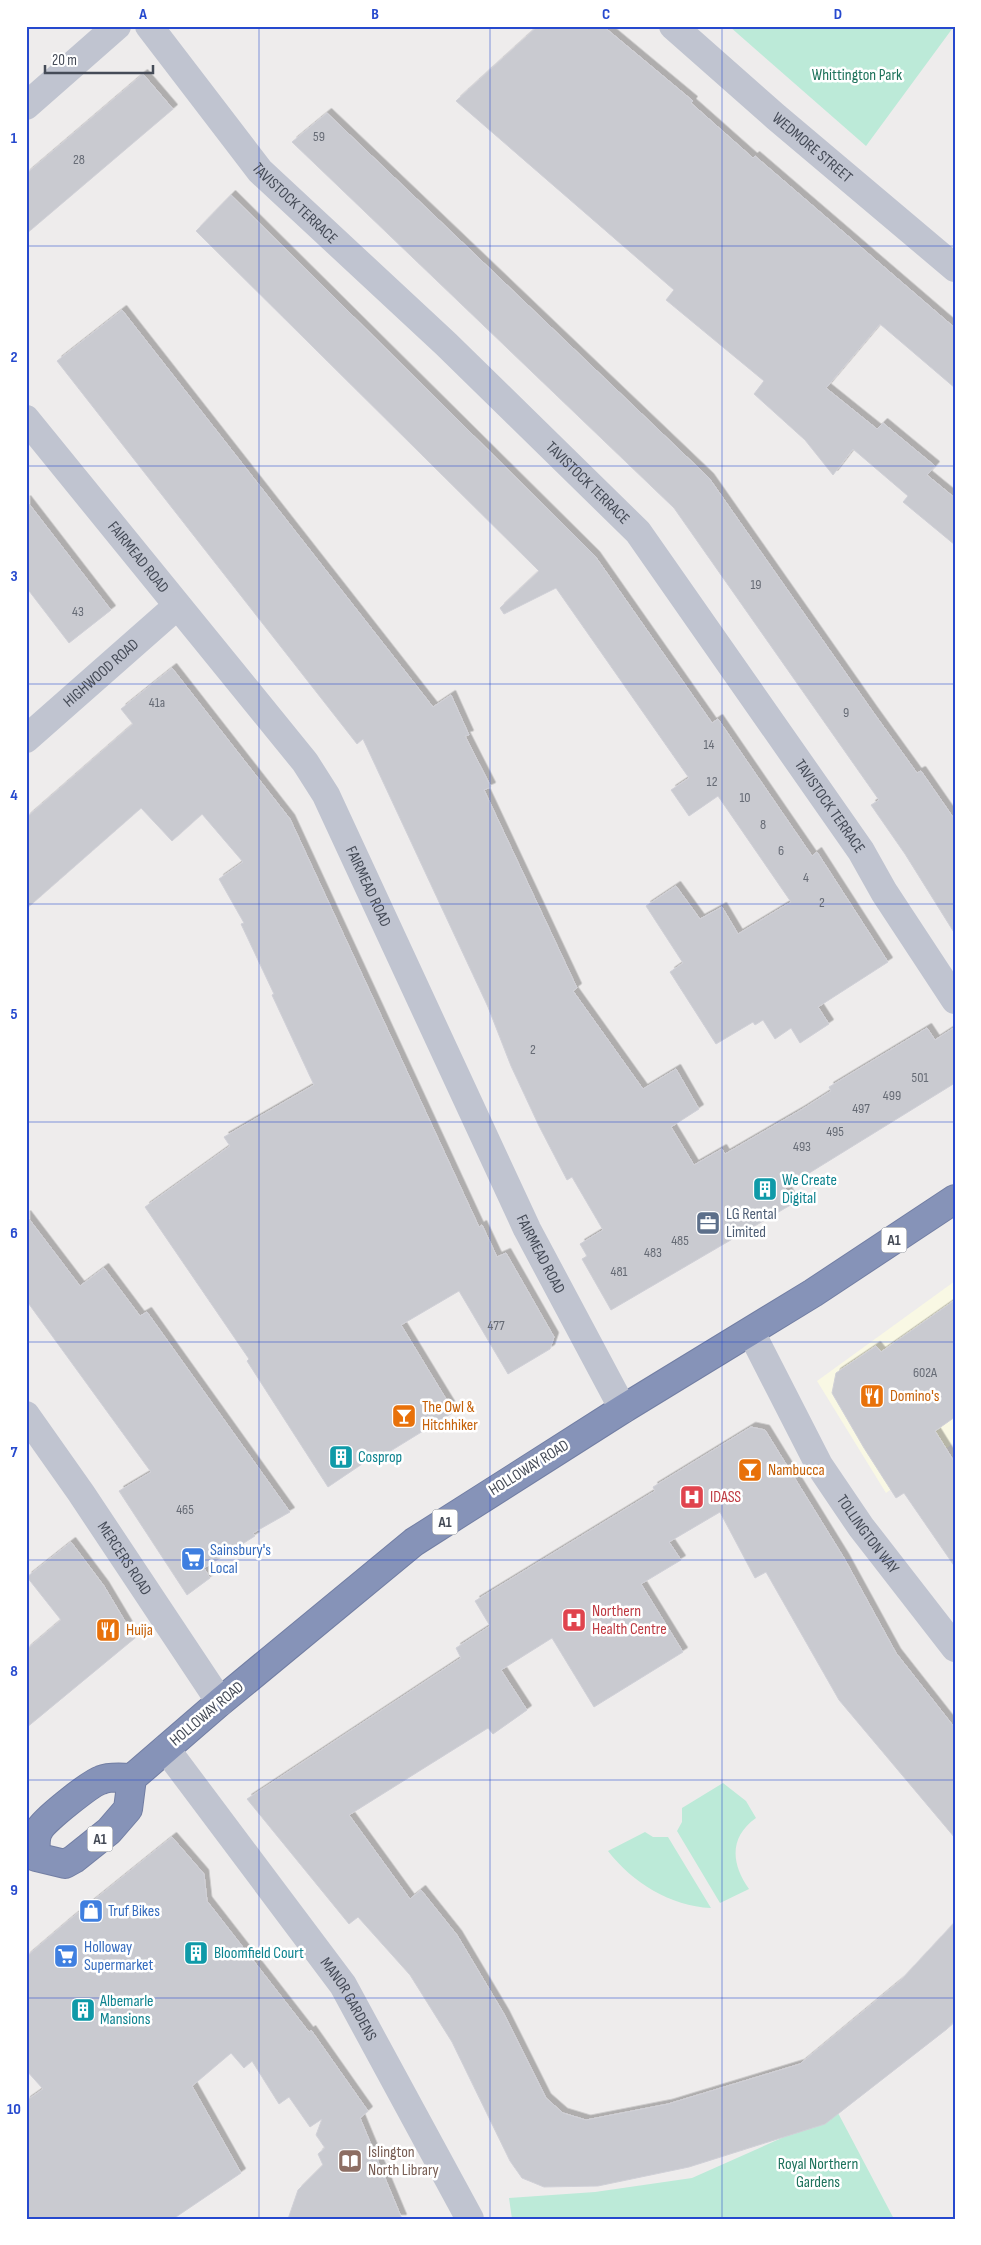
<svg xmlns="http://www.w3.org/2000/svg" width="981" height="2245" font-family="'Sofia Sans Condensed',sans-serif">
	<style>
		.commercial { fill: #f9f8e4 }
		.green { fill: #bcead8 }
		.building { fill: #c9cad0; stroke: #d0d0d7; filter: url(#shadow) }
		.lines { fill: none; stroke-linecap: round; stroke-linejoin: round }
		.highway-casing { stroke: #727ea3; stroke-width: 30 }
		.minor { stroke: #c0c4d0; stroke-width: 28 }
		.highway { stroke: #8693b8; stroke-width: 28 }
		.grid { fill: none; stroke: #2649ce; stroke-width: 1; stroke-opacity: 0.55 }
		.labels { text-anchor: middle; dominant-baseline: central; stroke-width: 5; stroke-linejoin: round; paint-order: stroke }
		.number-label { font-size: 14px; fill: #666b75 }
		.shield { fill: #fff; stroke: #7d8189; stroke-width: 1 }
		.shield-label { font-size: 15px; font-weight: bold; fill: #454b57 }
		.park-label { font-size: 16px; fill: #1d725b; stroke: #fff }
		.street-label { font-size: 16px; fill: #454b57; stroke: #fff }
		.culture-label { font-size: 16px; fill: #0d838f; stroke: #fff; text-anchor: start }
		.service-label { font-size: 16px; fill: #4e5e75; stroke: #fff; text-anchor: start }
		.food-label { font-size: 16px; fill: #c56008; stroke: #fff; text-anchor: start }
		.health-label { font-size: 16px; fill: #be3a42; stroke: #fff; text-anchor: start }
		.shop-label { font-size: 16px; fill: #366cbe; stroke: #fff; text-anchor: start }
		.education-label { font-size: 16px; fill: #785e54; stroke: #fff; text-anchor: start }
		.neatline { fill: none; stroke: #2649ce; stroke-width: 2 }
		.grid-label { font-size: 16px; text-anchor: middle; font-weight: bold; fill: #2649ce }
	</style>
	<defs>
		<filter id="shadow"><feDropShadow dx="4.5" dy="-4.5" stdDeviation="0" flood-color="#0004"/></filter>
	</defs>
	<rect width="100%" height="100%" fill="#eeecec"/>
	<!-- commercial -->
	<path class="commercial" d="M955,1281V1442L886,1493L817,1381Z"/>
	<!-- green -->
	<path class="green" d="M729,26H950L952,29L866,146Z
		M723,1783L746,1801L756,1818C729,1837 731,1864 749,1889L720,1903L677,1831L682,1822V1808Z
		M645,1832L653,1837H668L711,1908C670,1906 633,1883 608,1851Z
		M838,2113L894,2219H512L509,2198L595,2192L692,2178Z"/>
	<!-- building -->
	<path class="building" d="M538,26H603L693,101L691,103L753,158L755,156L955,328V388L880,324L826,388L877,429L883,423L935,466L927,475L955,498V545L903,502L908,496L853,449L833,475L805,440L754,394L764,381L666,300L674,290L456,101Z
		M143,74L173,109L26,234V174Z
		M327,113L709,478L873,712L917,773L921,771L955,820V934L905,854L871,805L879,800L674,508L292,142Z
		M231,195L595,556L712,723L718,719L812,856L817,852L888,962L818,1007L829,1024L800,1043L791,1028L775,1039L763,1020L755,1025L753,1022L716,1044L670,972L683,963L646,906L676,886L700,919L722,907L738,934L791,902L718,796L689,816L671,790L689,778L556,588L504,614L500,608L539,571L196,231Z
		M122,310L433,707L451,695L469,735L465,736L491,787L484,790L577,988L573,991L643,1089L676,1069L699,1109L671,1127L694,1165L722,1149L725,1154L801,1110L831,1091L829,1087L927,1028L935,1040L955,1027V1083L785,1188L794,1203L611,1310L582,1259L587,1256L580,1244L603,1230L572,1177L567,1180L539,1126L511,1066L488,1007L363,739L357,744L57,361Z
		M26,500L111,610L69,643L26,587Z
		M172,668L290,819L479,1227L482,1225L497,1257L506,1253L554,1337L550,1349L508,1374L459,1291L401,1325L454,1412L376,1460L374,1456L328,1487L247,1361L249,1359L145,1207L230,1146L224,1137L314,1085L272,995L274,994L241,924L244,923L219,879L243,862L202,814L172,841L141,808L26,909V818L133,724L121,709Z
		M26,1215L80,1286L104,1268L140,1316L147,1312L290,1512L253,1533L255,1536L204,1568L210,1578L187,1595L119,1491L151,1472L26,1300Z
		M955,1300V1417L935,1431L955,1463V1567L904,1493L896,1498L864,1448L832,1393L836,1373L876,1346L881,1352Z
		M751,1427L765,1430L844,1558L896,1653L955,1728V1838L839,1700L766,1572L755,1578L720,1512L669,1542L681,1560L641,1584L683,1652L594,1707L552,1638L501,1670L527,1710L493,1734L488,1728L349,1815L410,1899L421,1890L457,1935L504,2014L546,2098L563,2113L586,2120L668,2104L800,2064L901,1980L955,1922V2020L947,2029L825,2124L689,2167L598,2186L544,2187L522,2178L510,2161L452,2042L410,1975L358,1917L349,1924L247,1799L461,1658L456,1648L490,1626L475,1601L655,1491L653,1487Z
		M71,1542L104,1586L135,1638L26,1728V1650L61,1620L27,1577Z
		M172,1837L204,1874L207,1901L309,2032L311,2030L368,2111L360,2118L402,2219H288L298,2190L323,2165L318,2154L325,2148L316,2135L322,2119L310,2127L289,2097L279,2104L252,2061L244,2068L231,2053L192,2086L241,2173L173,2219H26V2101L43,2089L26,2070V1957L68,1921Z"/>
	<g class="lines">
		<defs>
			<path id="highway" d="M36,1857C36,1848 34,1838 39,1830C44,1820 91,1783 101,1780C111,1776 122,1778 132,1778L220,1702L414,1542L623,1409L813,1293L955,1199
				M36,1857L65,1864L74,1859L109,1831L128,1809L132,1778"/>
		</defs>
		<!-- highway casing -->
		<use href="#highway" class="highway-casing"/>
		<!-- minor -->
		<g class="minor">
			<path id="s1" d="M149,26L260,171L446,344L638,532L861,851L884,892L955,1000"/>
			<path id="s2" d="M673,26L776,117L955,268"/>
			<path d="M26,106L117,26"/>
			<path id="s3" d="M26,419L305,762L326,795L527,1229L623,1409"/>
			<path id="s4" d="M26,739L177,606"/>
			<path id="s5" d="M751,1332L819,1465L861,1527L955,1648"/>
			<path id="s6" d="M26,1415L81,1493L220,1702"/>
			<path id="s7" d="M166,1749L343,1985L470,2219"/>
		</g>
		<!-- highway -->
		<use href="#highway" class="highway"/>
	</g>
	<!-- grid -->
	<path class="grid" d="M259,26V2219M490,26V2219M722,26V2219M26,246H955M26,466H955M26,684H955M26,904H955M26,1122H955M26,1342H955M26,1560H955M26,1780H955M26,1998H955"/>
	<!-- icons -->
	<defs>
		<symbol id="building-square" viewBox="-11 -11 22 22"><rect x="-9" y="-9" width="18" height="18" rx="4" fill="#0f9aa8" stroke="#fff"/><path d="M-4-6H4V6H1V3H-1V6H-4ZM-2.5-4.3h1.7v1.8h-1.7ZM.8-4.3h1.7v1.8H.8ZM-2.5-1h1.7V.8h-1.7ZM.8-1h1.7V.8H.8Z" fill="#fff"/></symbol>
		<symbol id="office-square" viewBox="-11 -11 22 22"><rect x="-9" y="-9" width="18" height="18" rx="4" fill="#5c6f8a" stroke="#fff"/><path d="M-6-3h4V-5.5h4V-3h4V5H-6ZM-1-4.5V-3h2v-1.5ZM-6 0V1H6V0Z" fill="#fff"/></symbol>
		<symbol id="restaurant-square" viewBox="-11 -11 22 22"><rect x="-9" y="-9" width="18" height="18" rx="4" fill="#e8710a" stroke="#fff"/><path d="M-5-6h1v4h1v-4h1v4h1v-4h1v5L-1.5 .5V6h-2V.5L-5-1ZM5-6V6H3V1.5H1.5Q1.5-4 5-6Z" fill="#fff"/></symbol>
		<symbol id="bar-square" viewBox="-11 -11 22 22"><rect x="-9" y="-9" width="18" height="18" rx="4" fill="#e8710a" stroke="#fff"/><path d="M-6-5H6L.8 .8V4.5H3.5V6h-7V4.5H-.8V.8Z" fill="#fff"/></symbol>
		<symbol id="hospital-square" viewBox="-11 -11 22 22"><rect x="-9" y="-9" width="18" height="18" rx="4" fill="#e0444e" stroke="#fff"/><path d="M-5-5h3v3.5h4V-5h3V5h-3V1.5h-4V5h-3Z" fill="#fff"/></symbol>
		<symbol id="supermarket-square" viewBox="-11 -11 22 22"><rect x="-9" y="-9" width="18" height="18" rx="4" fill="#3f7fe0" stroke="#fff"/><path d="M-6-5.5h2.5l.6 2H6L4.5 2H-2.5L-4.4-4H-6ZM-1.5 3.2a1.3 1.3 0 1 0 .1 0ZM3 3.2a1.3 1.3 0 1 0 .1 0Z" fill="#fff"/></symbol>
		<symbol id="shop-square" viewBox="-11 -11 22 22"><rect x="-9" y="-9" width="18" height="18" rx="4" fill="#3f7fe0" stroke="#fff"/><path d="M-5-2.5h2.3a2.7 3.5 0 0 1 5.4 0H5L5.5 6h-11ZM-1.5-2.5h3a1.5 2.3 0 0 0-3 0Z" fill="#fff"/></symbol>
		<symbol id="library-square" viewBox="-11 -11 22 22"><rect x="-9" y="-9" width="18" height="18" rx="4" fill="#8d6e63" stroke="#fff"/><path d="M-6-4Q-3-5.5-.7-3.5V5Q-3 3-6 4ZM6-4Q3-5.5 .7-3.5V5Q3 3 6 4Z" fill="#fff"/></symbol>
	</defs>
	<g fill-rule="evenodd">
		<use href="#building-square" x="751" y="1175" width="28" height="28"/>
		<use href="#office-square" x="694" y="1209" width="28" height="28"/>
		<use href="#restaurant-square" x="858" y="1382" width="28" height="28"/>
		<use href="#bar-square" x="390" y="1402" width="28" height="28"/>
		<use href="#building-square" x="327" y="1443" width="28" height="28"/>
		<use href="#bar-square" x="736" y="1456" width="28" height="28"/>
		<use href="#hospital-square" x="678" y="1483" width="28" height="28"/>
		<use href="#supermarket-square" x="179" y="1545" width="28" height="28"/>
		<use href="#hospital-square" x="560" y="1606" width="28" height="28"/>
		<use href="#restaurant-square" x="94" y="1616" width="28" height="28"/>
		<use href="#shop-square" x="77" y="1897" width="28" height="28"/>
		<use href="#building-square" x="182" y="1939" width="28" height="28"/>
		<use href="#supermarket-square" x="52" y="1942" width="28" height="28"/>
		<use href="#building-square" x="69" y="1996" width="28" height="28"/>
		<use href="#library-square" x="336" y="2147" width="28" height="28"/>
	</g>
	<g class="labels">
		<!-- number labels -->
		<g class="number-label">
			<text x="319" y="136">59</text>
			<text x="79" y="159">28</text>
			<text x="756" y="584">19</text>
			<text x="78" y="611">43</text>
			<text x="157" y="702">41a</text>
			<text x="846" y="712">9</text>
			<text x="709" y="744">14</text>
			<text x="712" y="781">12</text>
			<text x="745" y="797">10</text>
			<text x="763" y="824">8</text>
			<text x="781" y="850">6</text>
			<text x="806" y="877">4</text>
			<text x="822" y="902">2</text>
			<text x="533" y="1049">2</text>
			<text x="920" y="1077">501</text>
			<text x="892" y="1095">499</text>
			<text x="861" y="1108">497</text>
			<text x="835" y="1131">495</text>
			<text x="802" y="1146">493</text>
			<text x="680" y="1240">485</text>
			<text x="653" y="1252">483</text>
			<text x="619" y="1271">481</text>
			<text x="496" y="1325">477</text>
			<text x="925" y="1372">602A</text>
			<text x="185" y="1509">465</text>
		</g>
		<!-- shield labels -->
		<g class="shield">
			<rect x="881.5" y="1227.5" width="25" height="25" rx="4"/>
			<rect x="432.5" y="1509.5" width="25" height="25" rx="4"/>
			<rect x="87.5" y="1826.5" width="25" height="25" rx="4"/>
		</g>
		<g class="shield-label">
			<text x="894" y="1240">A1</text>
			<text x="445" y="1522">A1</text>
			<text x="100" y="1839">A1</text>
		</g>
		<!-- park labels -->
		<g class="park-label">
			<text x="857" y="75">Whittington Park</text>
			<text x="818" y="2164">Royal Northern<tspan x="818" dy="18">Gardens</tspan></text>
		</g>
		<!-- street labels -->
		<g class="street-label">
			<text stroke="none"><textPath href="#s2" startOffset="185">WEDMORE STREET</textPath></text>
			<text stroke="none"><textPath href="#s1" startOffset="230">TAVISTOCK TERRACE</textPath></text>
			<text stroke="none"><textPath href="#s1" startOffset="635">TAVISTOCK TERRACE</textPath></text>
			<text stroke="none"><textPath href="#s3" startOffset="178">FAIRMEAD ROAD</textPath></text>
			<text stroke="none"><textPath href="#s4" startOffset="100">HIGHWOOD ROAD</textPath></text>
			<text stroke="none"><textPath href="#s1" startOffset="1040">TAVISTOCK TERRACE</textPath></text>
			<text stroke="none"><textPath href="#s3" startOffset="582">FAIRMEAD ROAD</textPath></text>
			<text stroke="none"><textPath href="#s3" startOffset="988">FAIRMEAD ROAD</textPath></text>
			<text transform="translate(529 1468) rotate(-32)">HOLLOWAY ROAD</text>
			<text stroke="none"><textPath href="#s5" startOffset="234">TOLLINGTON WAY</textPath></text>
			<text stroke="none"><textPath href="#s6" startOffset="174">MERCERS ROAD</textPath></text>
			<text transform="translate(207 1714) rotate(-40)">HOLLOWAY ROAD</text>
			<text stroke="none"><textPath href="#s7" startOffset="310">MANOR GARDENS</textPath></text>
		</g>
		<!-- culture labels -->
		<g class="culture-label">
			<text x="782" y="1180">We Create<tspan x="782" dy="18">Digital</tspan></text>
			<text x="358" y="1457">Cosprop</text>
			<text x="214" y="1953">Bloomfield Court</text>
			<text x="100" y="2001">Albemarle<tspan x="100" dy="18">Mansions</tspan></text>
		</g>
		<!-- service labels -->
		<g class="service-label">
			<text x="726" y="1214">LG Rental<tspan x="726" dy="18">Limited</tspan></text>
		</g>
		<!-- food labels -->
		<g class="food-label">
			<text x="890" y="1396">Domino's</text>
			<text x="422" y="1407">The Owl &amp;<tspan x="422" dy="18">Hitchhiker</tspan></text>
			<text x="768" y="1470">Nambucca</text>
			<text x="126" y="1630">Huija</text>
		</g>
		<!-- health labels -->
		<g class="health-label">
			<text x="710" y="1497">IDASS</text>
			<text x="592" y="1611">Northern<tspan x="592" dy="18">Health Centre</tspan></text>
		</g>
		<!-- shop labels -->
		<g class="shop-label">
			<text x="210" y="1550">Sainsbury's<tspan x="210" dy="18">Local</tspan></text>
			<text x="108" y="1911">Truf Bikes</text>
			<text x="84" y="1947">Holloway<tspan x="84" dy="18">Supermarket</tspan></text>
		</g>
		<!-- education labels -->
		<g class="education-label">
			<text x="368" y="2152">Islington<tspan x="368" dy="18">North Library</tspan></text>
		</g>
	</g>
	<!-- border -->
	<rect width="981" height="2245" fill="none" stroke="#ffffff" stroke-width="55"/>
	<!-- scale -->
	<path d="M45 65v8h108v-8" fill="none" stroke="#454b57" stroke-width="2.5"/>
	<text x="52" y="65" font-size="15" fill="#454b57" stroke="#ffffff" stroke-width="4" paint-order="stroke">20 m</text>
	<rect x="28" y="28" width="926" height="2190" class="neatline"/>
	<g class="grid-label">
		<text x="143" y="19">A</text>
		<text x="375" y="19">B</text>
		<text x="606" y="19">C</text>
		<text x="838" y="19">D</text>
		<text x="14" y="143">1</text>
		<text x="14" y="362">2</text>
		<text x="14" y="581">3</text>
		<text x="14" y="800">4</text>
		<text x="14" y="1019">5</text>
		<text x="14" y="1238">6</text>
		<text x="14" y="1457">7</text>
		<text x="14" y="1676">8</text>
		<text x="14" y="1895">9</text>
		<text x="14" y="2114">10</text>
	</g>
</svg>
